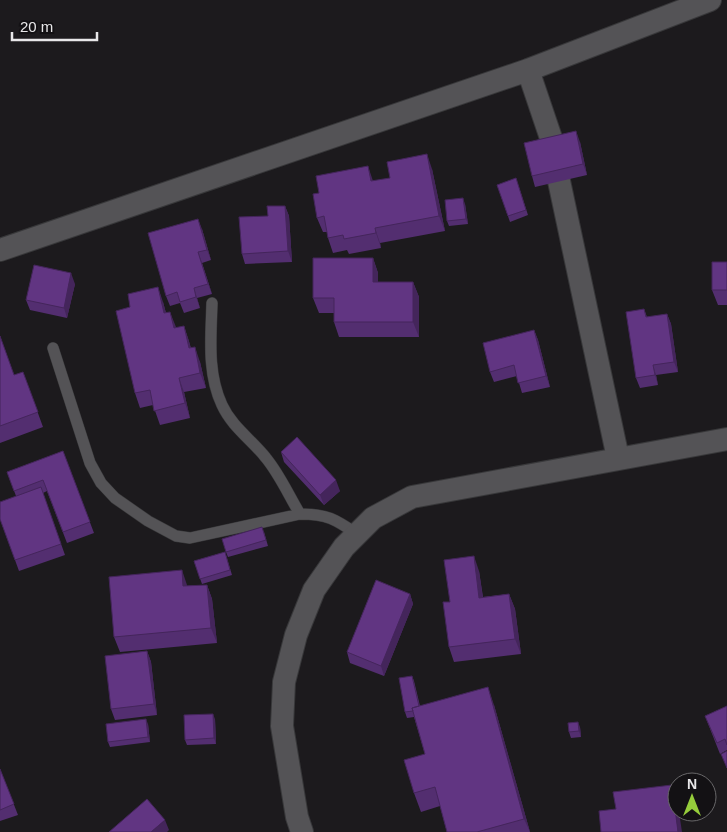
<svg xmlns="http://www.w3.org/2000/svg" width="727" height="832" font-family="Arial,sans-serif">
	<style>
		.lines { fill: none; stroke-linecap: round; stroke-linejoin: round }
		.service-casing { stroke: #38383a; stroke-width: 12 }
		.minor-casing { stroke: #38383a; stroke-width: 24 }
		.service { stroke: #545356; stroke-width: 11 }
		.minor { stroke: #545356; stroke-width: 22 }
		.wall { fill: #532e70 }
		.shaded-wall { fill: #44255b }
		.building { fill: #613582; stroke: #44255b }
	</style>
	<rect width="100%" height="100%" fill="#1c1a1d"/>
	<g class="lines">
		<defs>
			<path id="service" d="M212,303C211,337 207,373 222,405C232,427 252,440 266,458C280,475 289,496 300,514
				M53,348L90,463L101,483L115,498L148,521L176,536L190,538L300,514C327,514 335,519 357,534"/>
			<path id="minor" d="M528,70L554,147
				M559,181L618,458
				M0,250L528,70L710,0
				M302,832L297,817L282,726L284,682L296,635L314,590L344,547L373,518L412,497L727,439"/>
		</defs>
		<!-- service casing -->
		<use href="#service" class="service-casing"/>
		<!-- minor casing -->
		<use href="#minor" class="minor-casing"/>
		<!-- service -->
		<use href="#service" class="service"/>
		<!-- minor -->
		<use href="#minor" class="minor"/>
	</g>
	<!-- wall -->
	<path class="wall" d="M580,142L587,175L535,187L532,176Z
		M432,169L445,231L380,243L381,248L349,254L347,250L333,253L328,238L327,232H323L317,218L319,193Z
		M516,178L528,215L510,222L497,185Z
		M465,204L468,224L449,226L447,221Z
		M285,206L289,216L292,262L245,264L242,254L268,216Z
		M202,229L211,260L202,263L212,294L197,298L200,308L184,313L180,303L170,306L166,296Z
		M373,258L378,273V282H413L419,297V337H339L334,322V313H319L313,298Z
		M727,262V305H718L712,290Z
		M75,284L67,318L30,310L26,300Z
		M163,302L166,313L176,328L184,326L191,348L200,362L206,388L184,392L190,418L160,425L153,405L140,408L135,393Z
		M644,309L647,317L667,314L671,324L678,372L656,375L658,385L640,388L636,378Z
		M534,330L538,340L550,387L522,393L517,376L494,382L490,372Z
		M0,336L14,375L23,372L43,427L0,443Z
		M63,451L94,533L67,543L47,491L43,493L65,555L19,571L0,519L16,496L7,472Z
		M281,452L340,491L324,505L284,462Z
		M264,532L268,546L228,557L226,552Z
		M225,552L232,575L202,584L194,561Z
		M479,571L483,597L509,594L515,609L521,654L454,662L449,647L450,602Z
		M187,585V586L207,585L212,599L217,643L120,652L114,637Z
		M410,594L413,604L384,676L350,663L347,652Z
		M147,651L151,662L157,715L115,720L111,709Z
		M412,676L414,681L420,706L494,705L530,832H447L440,806L421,812L414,793L425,754L414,717L407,718L405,712Z
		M727,706V750L720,754L705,716Z
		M215,719L216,744L187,745L185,740Z
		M148,724L150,742L110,747L108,742Z
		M580,727L581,737L571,738L569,732Z
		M0,769L18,815L0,821Z"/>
	<!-- shaded-wall -->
	<path class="shaded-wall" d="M576,131L580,142L587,175L583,164Z
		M427,154L432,169L445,231L439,216Z
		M368,166L373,181H371Z
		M463,198L465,204L468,224L466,219Z
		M285,206L289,216L292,262L288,251Z
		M198,219L202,229L211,260L207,250Z
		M375,228L380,243L381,248L376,233Z
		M198,252L202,263L212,294L208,284Z
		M373,258L378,273V297L373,282Z
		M71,273L75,284L67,318L64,308Z
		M413,282L419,297V337L413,322Z
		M158,287L163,302L170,328L164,313Z
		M194,288L200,308L196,297Z
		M170,312L176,327L180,343L174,328Z
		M667,314L671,324L678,372L674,362Z
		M184,326L189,341L194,363L189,348Z
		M534,330L538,340L550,387L546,376Z
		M195,347L200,362L206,388L200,373Z
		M653,365L656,375L658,385L655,375Z
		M179,378L184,392L190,418L185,403Z
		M336,480L340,491L324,505L320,495Z
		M474,556L479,571L485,613L479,598Z
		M182,570L187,585L188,601L183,586Z
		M207,585L212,599L217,643L211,628Z
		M410,594L413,604L384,676L381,666Z
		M509,594L515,609L521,654L515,639Z
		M147,651L151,662L157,715L154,704Z
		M488,687L494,705L530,832L524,819Z
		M213,714L215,719L216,744L214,738Z
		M146,719L148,724L150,742L148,737Z
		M578,722L580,727L581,737L579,731Z
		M672,785L677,798V812H679L682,832H678Z
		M165,820L169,830L167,832H151Z"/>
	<!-- building -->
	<path class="building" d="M576,131L583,164L532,176L524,143Z
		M427,154L439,216L375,228L376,233L344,239L343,235L328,238L324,216L317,218L313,194L319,193L316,176L368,166L371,181L390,178L387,162Z
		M516,178L526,210L508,216L497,185Z
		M463,198L466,219L447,221L445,200Z
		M267,206H285L288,251L242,254L239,217L268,216Z
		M198,219L207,250L198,252L208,284L194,288L196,297L180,302L177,292L166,296L148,233Z
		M313,258H373V282H413V322H334V298H313Z
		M712,262H727V290H712Z
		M34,265L71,273L64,308L26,300Z
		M158,287L164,313L170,312L174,328L184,326L189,348L195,347L200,373L179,378L185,403L154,411L150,390L135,393L116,311L130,307L128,294Z
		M644,309L646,317L667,314L674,362L653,365L655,375L636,378L626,312Z
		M534,330L546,376L518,383L514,365L490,372L483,343Z
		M0,336L14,375L23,372L38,412L0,426Z
		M297,437L336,480L320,495L281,452Z
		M63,451L90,522L63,532L43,480L14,491L7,472Z
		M41,487L61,544L15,560L0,519V502Z
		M262,527L266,540L226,552L222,539Z
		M225,552L230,570L200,579L194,561Z
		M474,556L479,598L509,594L515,639L449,647L443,602H450L444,560Z
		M182,570L183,586L207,585L211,628L114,637L109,577Z
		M376,580L410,594L381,666L347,652Z
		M147,651L154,704L111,709L105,656Z
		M412,676L419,706L412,708L413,711L405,712L399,678Z
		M488,687L524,819L477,832H447L435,787L414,793L404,760L425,754L412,708Z
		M727,706V745L725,739L717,743L705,716Z
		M213,714L214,738L185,740L184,715Z
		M146,719L148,737L108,742L106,724Z
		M578,722L579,731L569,732L568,723Z
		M727,751V768L721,754Z
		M0,769L14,804L0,810Z
		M672,785L678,832H601L599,811L616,809L613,792Z
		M147,799L165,820L151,832H109Z"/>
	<!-- north arrow -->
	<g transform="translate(692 797)"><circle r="24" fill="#131114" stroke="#686769"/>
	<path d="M0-4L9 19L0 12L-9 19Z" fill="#95cc3b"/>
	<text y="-8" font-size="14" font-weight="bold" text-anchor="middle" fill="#e8e7e9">N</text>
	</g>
	<!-- scale -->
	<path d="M12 32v8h85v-8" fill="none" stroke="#e8e7e9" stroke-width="2.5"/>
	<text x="20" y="32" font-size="15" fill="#e8e7e9" stroke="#131114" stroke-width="4" paint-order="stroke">20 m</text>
</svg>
